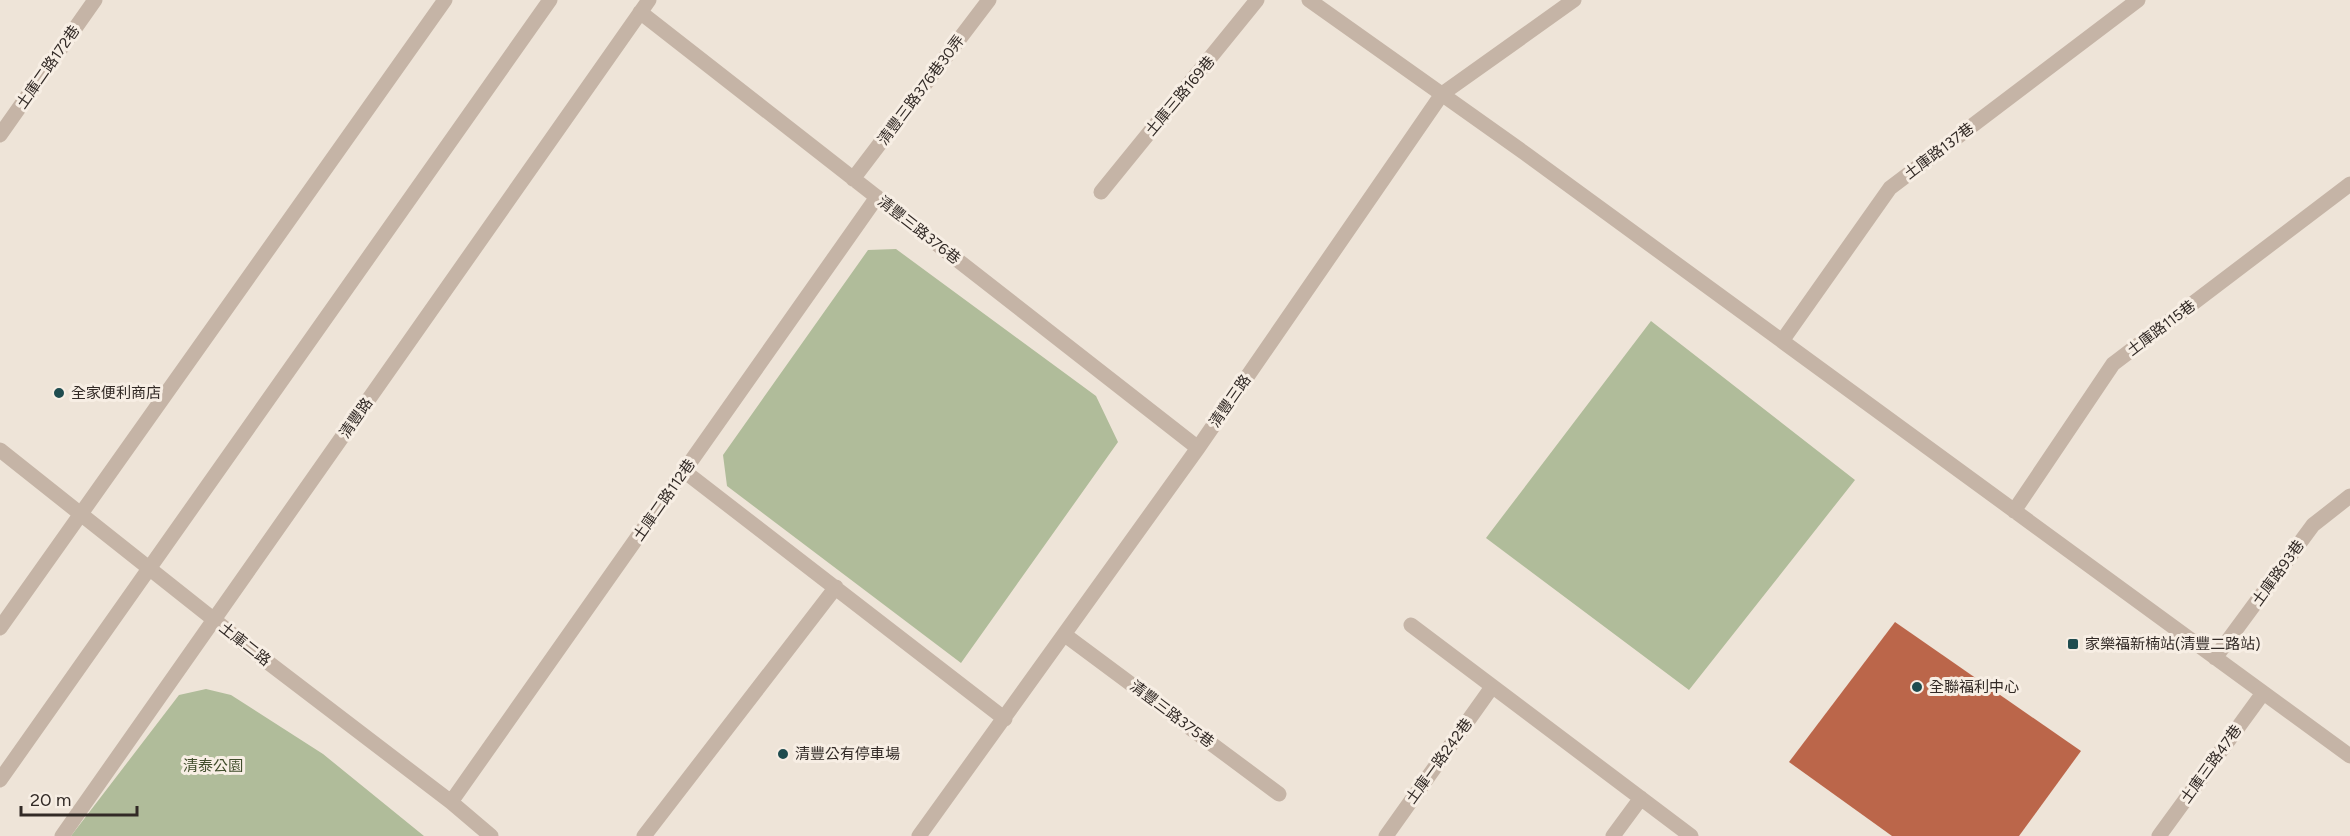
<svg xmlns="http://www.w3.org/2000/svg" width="2350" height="836" font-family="Figtree,'Noto Sans TC',sans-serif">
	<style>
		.green { fill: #b0bc9a }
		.building { fill: #bb664a }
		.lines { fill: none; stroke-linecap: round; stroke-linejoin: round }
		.minor { stroke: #c5b4a6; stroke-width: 15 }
		.poi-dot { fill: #1f4c4f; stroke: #f7eee4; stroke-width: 2 }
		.labels { text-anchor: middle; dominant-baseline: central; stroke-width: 6; stroke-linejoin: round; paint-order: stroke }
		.street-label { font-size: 15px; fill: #322a26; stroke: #f7eee4 }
		.poi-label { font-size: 15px; fill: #322a26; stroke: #f7eee4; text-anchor: start }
		.park-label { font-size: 15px; fill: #414e2c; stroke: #f7eee4 }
	</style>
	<rect width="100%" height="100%" fill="#eee4d8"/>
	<!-- green -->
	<path class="green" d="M896,249L1096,396L1118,442L961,663L727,486L723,455L868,250Z
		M1651,321L1855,480L1689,690L1486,538Z
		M206,689L231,695L323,754L424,836H71L179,695Z"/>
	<!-- building -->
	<path class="building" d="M1895,622L2081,751L2019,836H1892L1789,762Z"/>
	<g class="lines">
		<!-- minor -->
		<path class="minor" d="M1309,0L1526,154L2350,756
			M640,12L1198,448
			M0,135L95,0
			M853,179L989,0
			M1101,192L1257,0
			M1782,341L1890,188L2138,0
			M0,450L261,657L451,802L491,836
			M684,471L1005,719
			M2014,511L2113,364L2350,184
			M1411,625L1691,836
			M0,628L445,0
			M1065,635L1279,794
			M2215,658L2313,525L2350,496
			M0,780L550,0
			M451,802L877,197
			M62,836L649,0
			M644,836L836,587
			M919,836L1198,448L1442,94L1574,0
			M1386,836L1492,687
			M1613,836L1641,798
			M2159,836L2263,693"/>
	</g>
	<!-- markers -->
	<g class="poi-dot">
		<circle cx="59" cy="393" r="6"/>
		<rect x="2067" y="638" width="12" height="12" rx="3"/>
		<circle cx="1917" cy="687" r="6"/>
		<circle cx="783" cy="754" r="6"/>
	</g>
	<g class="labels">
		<!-- street labels -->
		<g class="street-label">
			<text transform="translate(48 67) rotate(-55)">土庫二路172巷</text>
			<text transform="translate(921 90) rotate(-53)">清豐三路376巷30弄</text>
			<text transform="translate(1180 96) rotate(-50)">土庫三路169巷</text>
			<text transform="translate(1939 151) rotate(-37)">土庫路137巷</text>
			<text transform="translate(919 230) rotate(38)">清豐三路376巷</text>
			<text transform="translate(2161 328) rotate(-37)">土庫路115巷</text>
			<text transform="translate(1230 401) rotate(-55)">清豐三路</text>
			<text transform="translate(356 418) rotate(-55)">清豐路</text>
			<text transform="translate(664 500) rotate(-55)">土庫二路112巷</text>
			<text transform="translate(2278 573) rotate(-54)">土庫路93巷</text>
			<text transform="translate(245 644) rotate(38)">土庫二路</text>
			<text transform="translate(1172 714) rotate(37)">清豐三路375巷</text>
			<text transform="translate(1439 761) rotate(-54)">土庫一路242巷</text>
			<text transform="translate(2211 764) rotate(-54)">土庫三路47巷</text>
		</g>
		<!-- poi labels -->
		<g class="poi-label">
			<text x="71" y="393">全家便利商店</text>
			<text x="2085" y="644">家樂福新楠站(清豐二路站)</text>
			<text x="1929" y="687">全聯福利中心</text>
			<text x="795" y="754">清豐公有停車場</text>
		</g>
		<!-- park labels -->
		<g class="park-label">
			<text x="213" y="766">清泰公園</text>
		</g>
	</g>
	<!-- scale -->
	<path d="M21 806v9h116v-9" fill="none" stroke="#322a26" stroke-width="3"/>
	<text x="30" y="806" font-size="18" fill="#322a26" stroke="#f7eee4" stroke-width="4.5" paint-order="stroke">20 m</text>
</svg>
